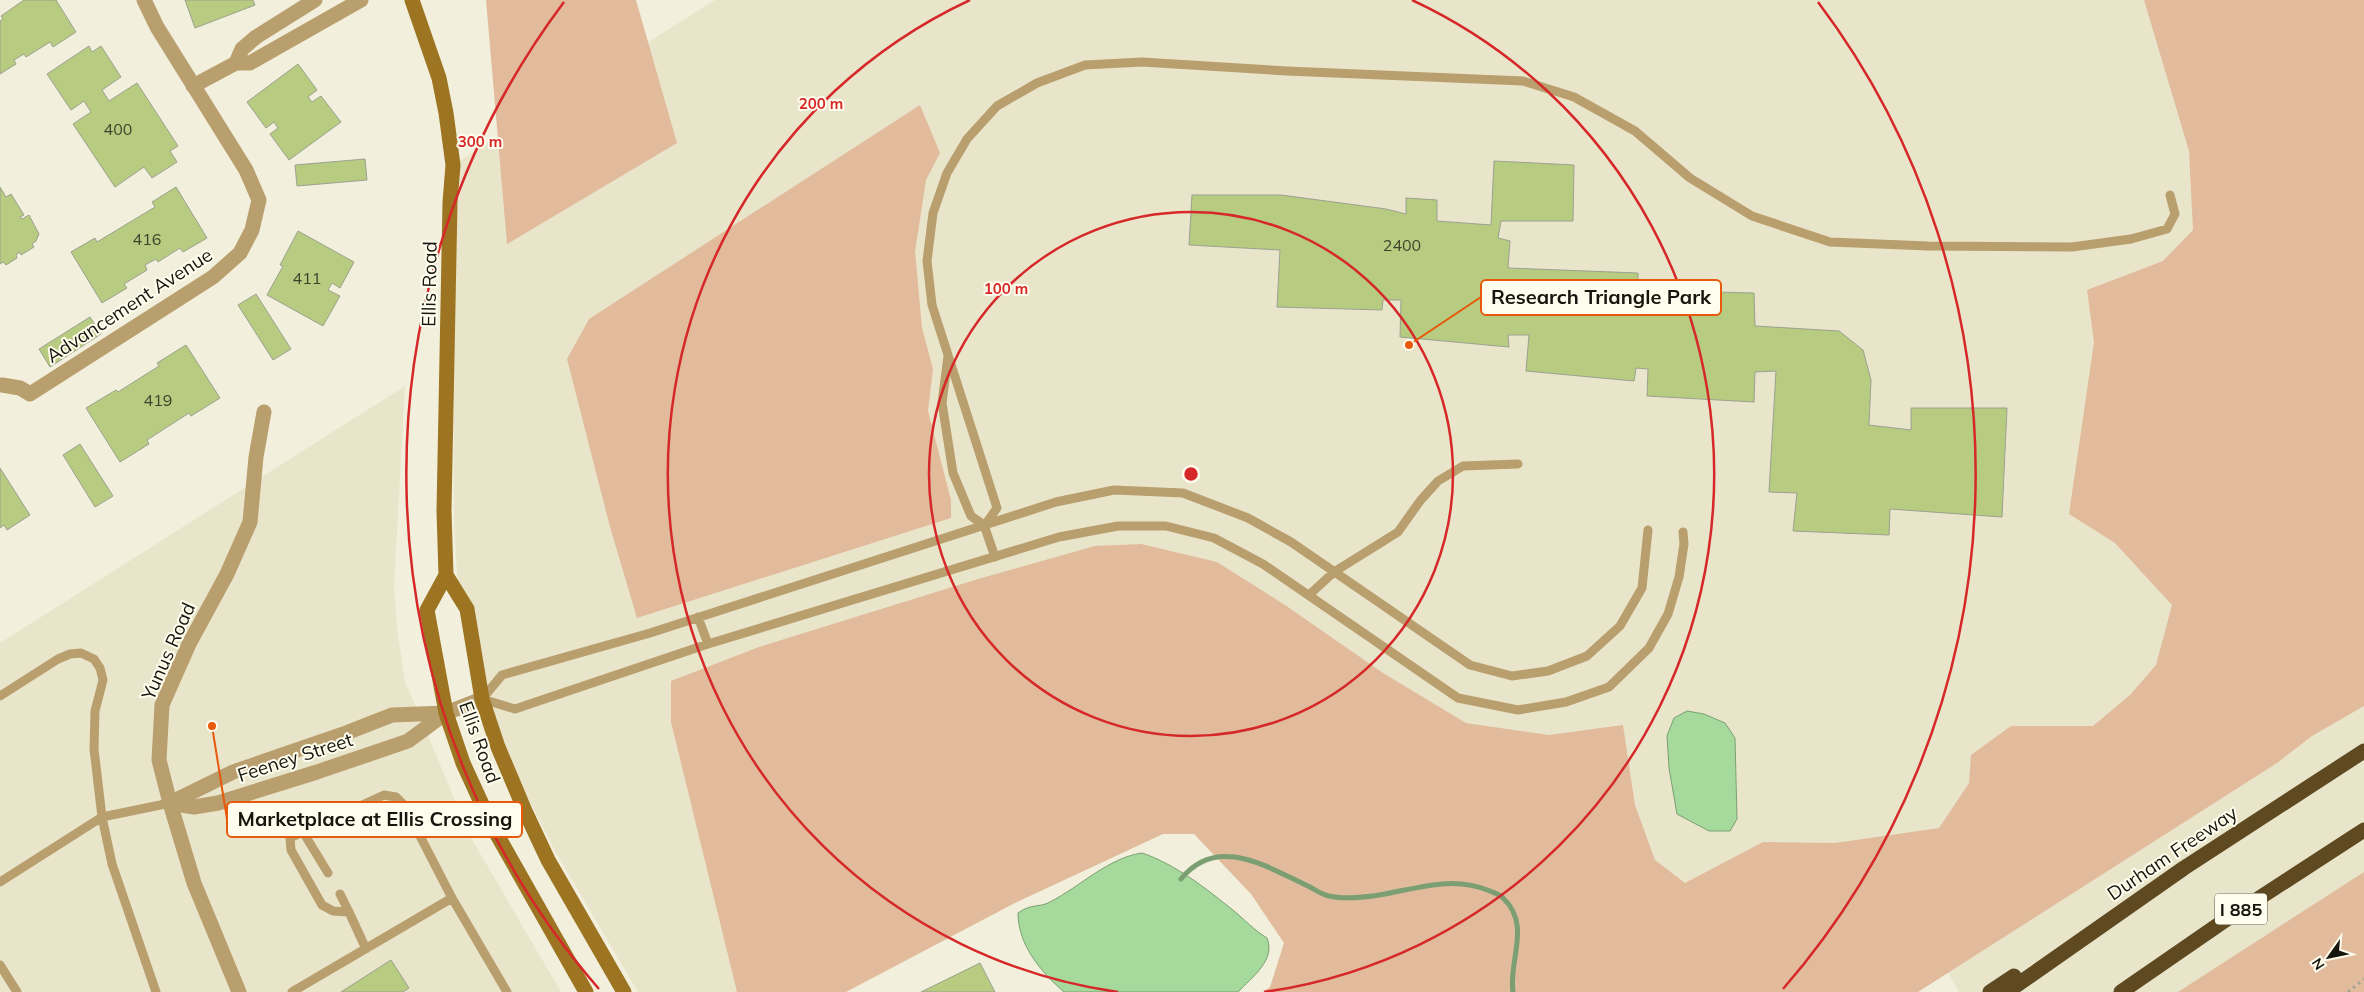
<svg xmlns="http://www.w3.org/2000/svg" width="2364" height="992" font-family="Mulish,sans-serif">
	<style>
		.built { fill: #e9e5cb }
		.green { fill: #e1bb9c }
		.water { fill: #a6da9d; stroke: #7b9f72 }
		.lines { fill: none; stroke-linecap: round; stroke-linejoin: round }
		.stream { stroke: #7b9f72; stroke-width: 5 }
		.building { fill: #b7cb81; stroke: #9ca190 }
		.path { stroke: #a3a292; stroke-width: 3; stroke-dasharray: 2.5 4; stroke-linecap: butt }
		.lane { stroke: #b99e6e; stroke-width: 9 }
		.street { stroke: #b99e6e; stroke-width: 15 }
		.secondary { stroke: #9d7522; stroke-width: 15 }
		.highway { stroke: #5e4921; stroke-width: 15 }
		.ring { fill: none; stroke: #d62828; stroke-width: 2.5 }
		.labels { text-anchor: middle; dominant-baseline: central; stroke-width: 4; stroke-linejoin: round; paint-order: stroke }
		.number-label { font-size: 16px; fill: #3e422b }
		.shield { fill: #fffded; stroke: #5c5b51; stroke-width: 1 }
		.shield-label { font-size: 18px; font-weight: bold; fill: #16150e }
		.street-label { font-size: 19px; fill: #16150e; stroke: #fffded }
		.centre { fill: #d62828; stroke: #fffded; stroke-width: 2.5 }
		.ring-label { font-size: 15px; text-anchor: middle; font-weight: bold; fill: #d62828; stroke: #fffded; stroke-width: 4; stroke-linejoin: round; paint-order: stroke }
		.leader { fill: none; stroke: #e8590c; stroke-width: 2 }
		.callout-dot { fill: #e8590c; stroke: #fffded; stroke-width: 2 }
		.callout { fill: #fffded; stroke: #e8590c; stroke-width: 2 }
		.callout-label { font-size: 20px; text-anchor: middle; font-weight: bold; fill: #16150e }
	</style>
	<rect width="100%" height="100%" fill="#f2f0dc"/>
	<!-- built -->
	<path class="built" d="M715,0H2364V992H1959L1929,938L1841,992L1365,721L835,992H638L556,853L517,776L466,646L459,606L454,524L453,165Z
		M405,386L394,587L397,629L405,681L470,836L561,992H0V643Z"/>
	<!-- green -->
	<path class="green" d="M486,0H636L677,143L507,244Z
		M2144,0H2364V706L2312,736L2277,763L1918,992H1263L1270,987L1284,943L1251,894L1194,834H1163L1013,904L846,992H737L671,722V681L759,647L978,579L1095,546L1141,544L1217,562L1285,605L1383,673L1466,723L1549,735L1623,725L1635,805L1655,860L1685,883L1763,842L1835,843L1939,828L1969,783L1971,755L2011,726H2093L2130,695L2156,665L2172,605L2115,543L2069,514L2094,342L2087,290L2163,261L2193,230L2189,151Z
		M920,105L940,153L926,180L915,252L922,328L933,369L928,411L951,500V518L637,618L610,527L567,359L589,319Z
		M2364,872V992H2178Z"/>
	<!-- water -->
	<path class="water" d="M1687,711L1704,714L1725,723L1735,738L1737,819L1730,831H1709L1677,814L1669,768L1667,736L1674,718Z
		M1142,853C1175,864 1207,889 1234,911C1245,920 1254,930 1267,938C1276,960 1252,977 1238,992H1064C1041,972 1018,945 1018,913C1032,903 1039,908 1050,902C1081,886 1108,858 1142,853Z"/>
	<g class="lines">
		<!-- stream -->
		<path class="stream" d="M1181,879C1217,834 1267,867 1308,886C1314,889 1322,895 1329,896C1346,900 1368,897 1385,894C1422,887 1454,876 1490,891C1494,893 1500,894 1503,898C1532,925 1508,961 1513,992"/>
	</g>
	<!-- building -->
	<path class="building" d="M24,0H56L76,32L53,47L50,42L26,57L24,54L14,60L16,64L0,74V21L3,19L1,16Z
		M185,0H253L255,5L195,28Z
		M89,46L92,52L101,46L121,77L102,90L109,101L137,83L178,146L170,151L177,162L152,178L144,167L115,187L73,124L91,112L84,101L71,110L47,74Z
		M298,64L317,90L308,97L312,102L321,96L341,122L289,160L270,134L278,128L274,122L266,128L247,102Z
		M365,159L367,180L297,186L295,165Z
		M1494,161L1574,165L1573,221H1501L1498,238L1510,241L1508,268L1638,273V290L1754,293L1755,326L1839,331L1863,350L1871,380L1869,425L1911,430V408H2007L2002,517L1890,509L1889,535L1793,531L1797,493L1769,492L1776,371L1755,372L1754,402L1647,396L1648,369L1636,368L1634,381L1526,371L1529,335H1508L1509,347L1400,337L1401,300H1383L1382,310L1277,307L1280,250L1189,245L1192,195H1281L1386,209L1406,214V198L1437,200V221L1491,225Z
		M0,187L6,197L11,194L24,215L20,217L22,219L29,215L39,234L36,241L32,244L34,247L21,255L20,252L16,255L17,258L6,265L3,262L0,264Z
		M176,187L207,238L183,252L180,248L158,262L156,259L145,265L147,270L124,284L127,288L102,303L71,252L95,238L97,242L155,207L152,202Z
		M298,231L354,262L340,288L332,283L328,290L340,296L323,326L267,295L283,266L280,265Z
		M256,294L291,349L273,360L238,305Z
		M90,317L101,334L50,367L39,349Z
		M186,345L220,398L191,416L189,413L147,440L149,444L120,462L86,408L116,390L118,392L159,366L157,363Z
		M80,444L113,496L95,507L63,455Z
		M0,468L30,515L7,530L4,525L0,528Z
		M391,960L409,988L403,992H341Z
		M980,963L995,992H921Z"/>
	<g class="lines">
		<!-- path -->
		<path class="path" d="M2348,992L2364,979"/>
		<!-- lane -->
		<path class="lane" d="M948,356L942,403L953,473L971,516L984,525L995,557
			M985,525L997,508L932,305L927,261L933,213L947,173L967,139L997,106L1037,83L1085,65L1142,62L1287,71L1523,81L1574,97L1635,131L1690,178L1752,216L1830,242L1928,246L2072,247L2131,239L2167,229L2175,214L2170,195
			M1648,530L1642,588L1620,626L1587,656L1548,671L1512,676L1470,665L1291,542L1248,518L1183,493L1114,490L1056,502L650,633L502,675L482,699L515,709L708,644L1059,537L1118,526H1166L1214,538L1263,564L1458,698L1518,710L1566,702L1609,687L1649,648L1668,614L1679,577L1684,544L1683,532
			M1309,595L1334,572L1398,532L1420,501L1438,481L1463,466L1518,464
			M698,617L708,644
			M0,696L58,659L70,654L81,653L94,659L100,668L103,680L95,711L94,749L102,817L112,864L156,992
			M303,832L328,873
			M0,882L102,817L170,803
			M340,894L349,912
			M366,949L349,912L333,911L322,905L291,850L290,838L384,795L396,797L404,805L452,898L507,992
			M0,965L17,992
			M292,992L452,898"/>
		<!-- street -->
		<path class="street" d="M236,63L242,49L256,37L315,0
			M193,86L236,63H250L361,0
			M2,385L20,388L30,394L213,277L240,253L252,230L259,200L246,170L157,27L144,0
			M170,803L194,807L218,803L317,772L408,741L446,713L482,699
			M170,803L233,772L346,733L392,715L446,713
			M239,992L194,883L170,803L159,760L162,705L189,644L227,574L250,522L256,457L264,412"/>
		<!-- secondary -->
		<path class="secondary" d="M412,0L439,78L446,113L453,165L450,202L444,511L446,575L467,609L482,699L498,747L525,811L548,860L624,992
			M446,575L427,610L446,713L463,763L491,824L586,992"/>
		<!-- highway -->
		<path class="highway" d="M1990,992L2014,976
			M2007,992L2184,868L2364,751
			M2121,992L2221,923L2364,830"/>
	</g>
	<!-- distance rings -->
	<g class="ring">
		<circle cx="1191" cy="474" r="262"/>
		<path d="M1118 992A523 523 0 0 1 970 0M1412 0A523 523 0 0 1 1264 992"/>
		<path d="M599 989A785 785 0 0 1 564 2M1818 2A785 785 0 0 1 1783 989"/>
	</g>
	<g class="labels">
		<!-- number labels -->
		<g class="number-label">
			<text x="118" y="129">400</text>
			<text x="147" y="239">416</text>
			<text x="1402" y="245">2400</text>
			<text x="307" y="278">411</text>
			<text x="158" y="400">419</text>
		</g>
		<!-- shield labels -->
		<rect class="shield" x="2215" y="893.5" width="52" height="31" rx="4"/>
		<g class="shield-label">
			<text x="2241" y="909">I 885</text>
		</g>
		<!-- street labels -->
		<g class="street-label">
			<text transform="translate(429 284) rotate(-89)">Ellis Road</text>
			<text transform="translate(129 305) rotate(-33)">Advancement Avenue</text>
			<text transform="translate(168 651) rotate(-66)">Yunus Road</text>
			<text transform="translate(480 742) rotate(70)">Ellis Road</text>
			<text transform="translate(295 757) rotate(-18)">Feeney Street</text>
			<text transform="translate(2172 853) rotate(-34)">Durham Freeway</text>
		</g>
	</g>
	<circle cx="1191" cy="474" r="8" class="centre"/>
	<g class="ring-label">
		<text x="821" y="109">200 m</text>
		<text x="480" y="147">300 m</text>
		<text x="1006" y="294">100 m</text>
	</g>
	<!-- callouts -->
	<path class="leader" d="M1409 345L1481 297M212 726L227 819"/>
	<g class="callout-dot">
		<circle cx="1409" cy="345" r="5"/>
		<circle cx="212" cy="726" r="5"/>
	</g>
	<g class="callout">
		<rect x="1481" y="280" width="240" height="35" rx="5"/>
		<rect x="227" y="802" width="295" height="35" rx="5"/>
	</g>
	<g class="callout-label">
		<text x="1601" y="304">Research Triangle Park</text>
		<text x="375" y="826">Marketplace at Ellis Crossing</text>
	</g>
	<!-- north arrow -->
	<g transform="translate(2329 957) rotate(237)" stroke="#fffded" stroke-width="4" paint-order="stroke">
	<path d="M0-4L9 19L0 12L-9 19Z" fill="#16150e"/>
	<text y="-8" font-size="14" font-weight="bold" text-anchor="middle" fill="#16150e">N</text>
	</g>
</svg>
